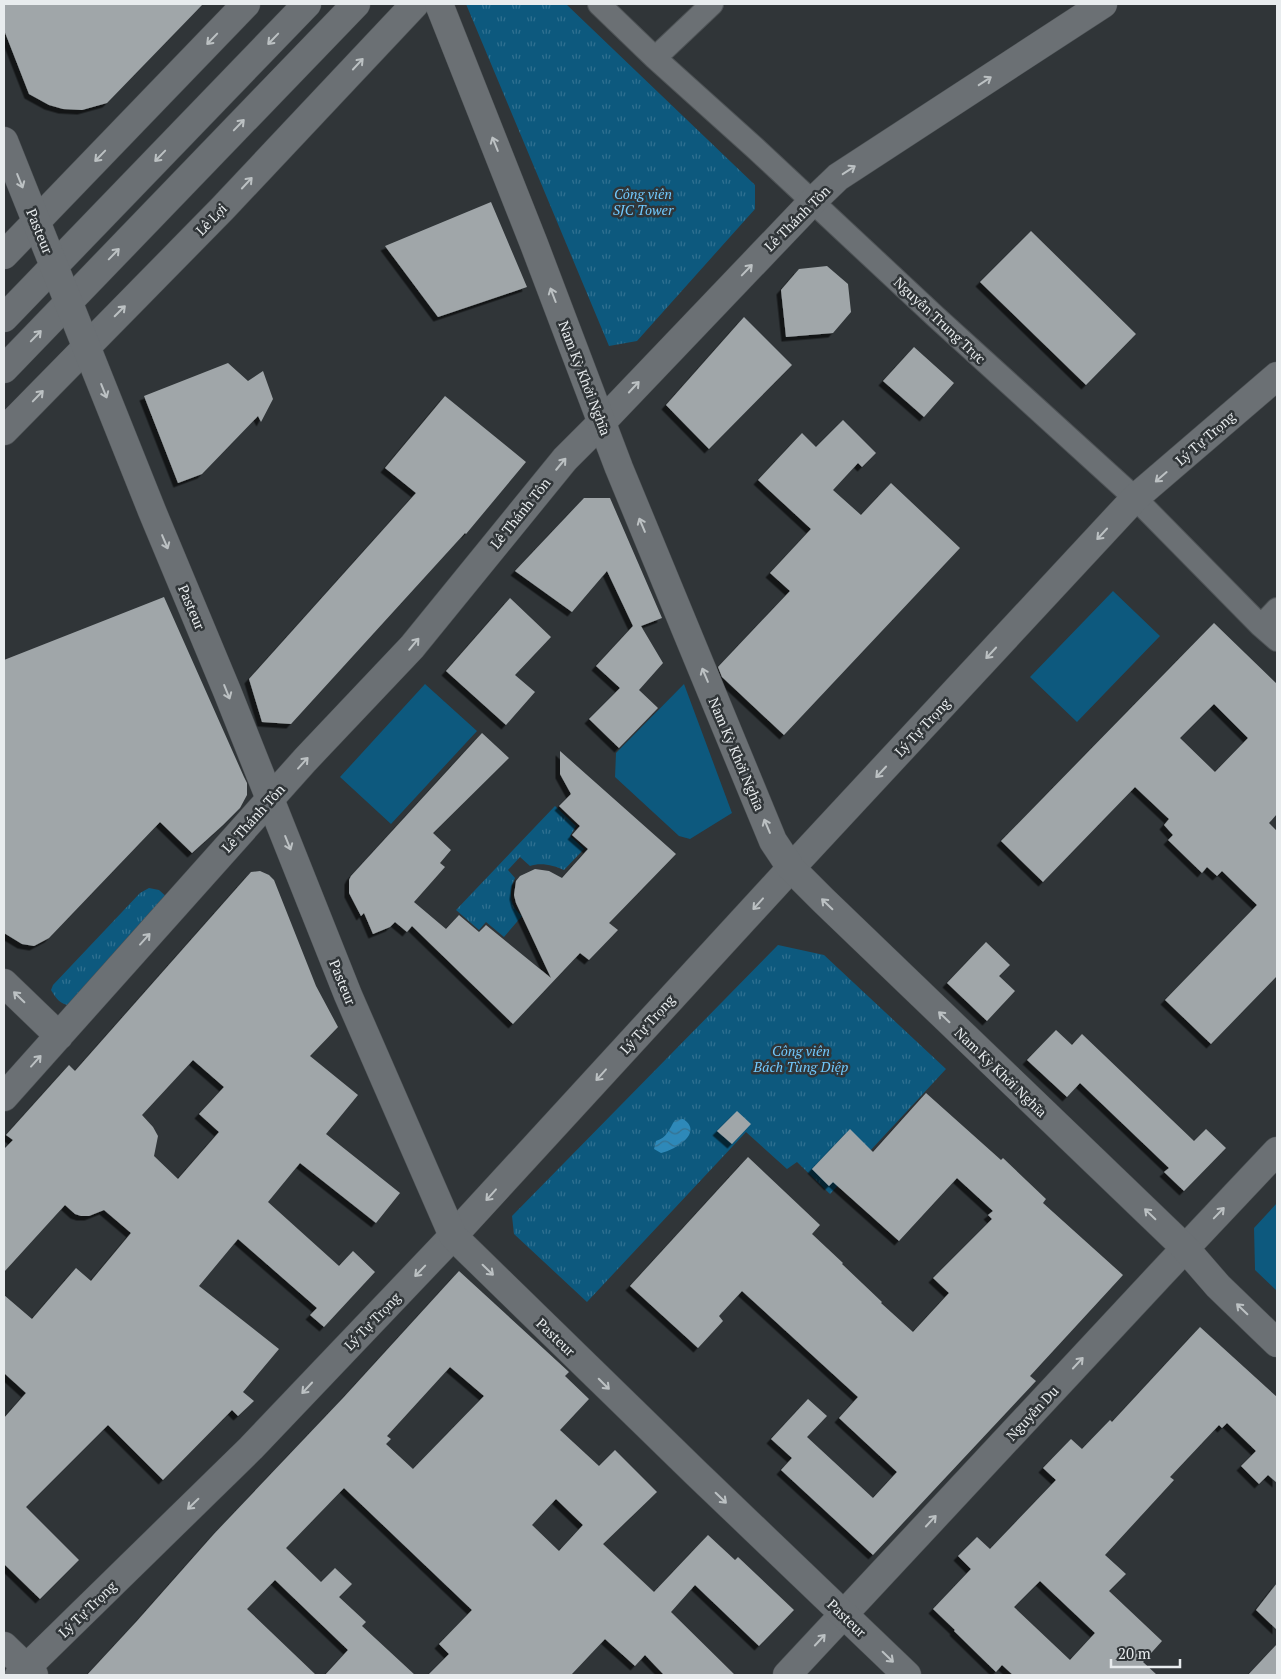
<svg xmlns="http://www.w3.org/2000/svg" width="1281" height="1679" font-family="'PT Serif',serif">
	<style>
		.grass { fill: url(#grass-tufts) }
		.garden { fill: #0d597e }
		.water { fill: url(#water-waves) }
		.building { fill: #a0a6a9; fill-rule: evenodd; filter: url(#shadow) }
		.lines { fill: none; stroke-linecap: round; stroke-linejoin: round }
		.minor-casing { stroke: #4e5356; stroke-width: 24 }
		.tertiary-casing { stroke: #4e5356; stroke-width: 29 }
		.secondary-casing { stroke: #4e5356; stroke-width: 29 }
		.minor { stroke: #6b7074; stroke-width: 22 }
		.tertiary { stroke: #6b7074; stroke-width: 28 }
		.secondary { stroke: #6b7074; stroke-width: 28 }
		.oneway { stroke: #bcc1c3 }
		.labels { text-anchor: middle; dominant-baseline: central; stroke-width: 5; stroke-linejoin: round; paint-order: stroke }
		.park-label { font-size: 14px; font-style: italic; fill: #71c9fe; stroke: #303538 }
		.street-label { font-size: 14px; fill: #e8ecee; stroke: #303538 }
	</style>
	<defs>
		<pattern id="grass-tufts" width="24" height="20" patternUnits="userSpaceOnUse" patternTransform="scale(1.25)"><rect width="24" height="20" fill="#0d597e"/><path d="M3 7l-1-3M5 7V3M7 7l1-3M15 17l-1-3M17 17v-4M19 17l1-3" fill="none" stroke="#307191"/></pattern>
		<pattern id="water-waves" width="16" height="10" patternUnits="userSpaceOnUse" patternTransform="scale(1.25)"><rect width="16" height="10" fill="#2e89b9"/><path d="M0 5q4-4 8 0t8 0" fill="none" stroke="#367291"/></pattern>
		<filter id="shadow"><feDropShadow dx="-4.5" dy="4.5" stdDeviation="0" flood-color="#0009"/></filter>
	</defs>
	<rect width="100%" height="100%" fill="#303538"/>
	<!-- grass -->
	<path class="grass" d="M466,4H566L755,185V209L637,341L609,346Z
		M555,806L576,826L570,836L584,849L564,870C554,865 540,862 530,866L520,857L508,870L515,878C508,892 510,907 522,916L504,937L486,922L479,930L456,910Z
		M149,888L159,890L169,899L70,1005C60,1005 56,998 51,990L53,985L140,893Z
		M778,945L824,955L946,1069L830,1194L797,1162L787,1169L746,1132L587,1302L514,1234L512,1216Z"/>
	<!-- garden -->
	<path class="garden" d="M1113,591L1160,636L1077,722L1030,677Z
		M425,684L477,731L391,824L340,777Z
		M684,684L732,813L690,839L679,836L615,777L616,753Z
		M1277,1203V1291L1255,1270L1254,1228Z"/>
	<!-- water -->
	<path class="water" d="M683,1119C704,1132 676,1150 661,1153L654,1149L656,1141C667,1138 669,1129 675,1120Z"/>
	<!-- building -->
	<path class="building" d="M4,4H203L107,103L82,110L63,109L49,105L29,94L4,30Z
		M491,202L527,287L438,317L385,246Z
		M1031,231L1136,334L1086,385L980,282Z
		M827,266L848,284L851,312L833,333L786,337L781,290L799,269Z
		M744,317L792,365L709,449L666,405Z
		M914,347L954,383L924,417L883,381Z
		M228,363L248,381L263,371L273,399L261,422L258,416L202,474L178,483L144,396Z
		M445,396L526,462L466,534L465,533L291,724L262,722L249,679L416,493L385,468Z
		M843,420L876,453L862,467L858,463L833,490L861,515L891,483L960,548L784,735L722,677L718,667L790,591L770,573L811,529L758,480L802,433L816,447Z
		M584,498H610L662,618L641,626L663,663L639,690L658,708L619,748L589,719L620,688L596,666L633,626L607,571L572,612L515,571Z
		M164,597L244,777L247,783V795L240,808L223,825L192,853L160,822L49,938L34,946L22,944L4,933V660Z
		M510,598L551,637L515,675L535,692L506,725L446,671Z
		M1214,623L1277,684V814L1269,823L1277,831V976L1211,1044L1165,1000L1257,905L1222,871L1217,876L1207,867L1202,873L1168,840L1173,835L1164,825L1169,819L1135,787L1043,882L1001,841ZM1214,704L1248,738L1215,772L1180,738Z
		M482,733L509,758L433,833L451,850L440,863L445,867L414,902L446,929L459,915L479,932L486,925L551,978L516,903L514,895L516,881L520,876L535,869L549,871L562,878L588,849L572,835L580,826L559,806L571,794L560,774V751L676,854L609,923L618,930L589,960L580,953L513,1024L412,926L407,932L395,922L390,927L373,934L364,913L361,916L349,893V880L351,876Z
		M260,871L269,875L274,880L316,986L338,1027L310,1056L358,1095L326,1134L400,1193L376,1223L300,1163L268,1202L339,1266L353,1251L375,1272L324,1327L310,1315L317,1308L238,1239L199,1286L279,1349L243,1392L254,1401L238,1416L232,1410L163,1480L108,1425L26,1507L79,1560L40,1599L4,1564V1418L26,1393L4,1373V1295L32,1319L76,1268L91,1281L131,1233L104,1210L89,1216H81L75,1214L65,1205L4,1272V1149L13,1140L6,1135L69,1065L75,1071L251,872ZM193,1060L224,1087L199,1114L219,1132L178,1179L154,1156L158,1136L153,1127L142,1115Z
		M986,942L1010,965L999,976L1015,991L987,1021L947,983Z
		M1056,1030L1072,1045L1082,1034L1194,1141L1206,1129L1226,1148L1184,1191L1164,1172L1169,1168L1080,1083L1067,1097L1027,1060Z
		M926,1093L1001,1160L1003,1158L1046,1199L1043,1203L1123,1275L1030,1376L1036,1381L873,1555L781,1470L792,1458L771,1439L808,1399L827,1416L807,1437L873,1498L897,1472L839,1418L858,1397L742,1291L719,1316L723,1321L698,1348L630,1286L748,1157L820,1225L812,1234L843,1263L842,1264L882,1302L881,1303L913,1332L949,1293L933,1278L992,1219L988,1215L993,1211L957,1178L899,1241L833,1182L829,1186L812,1169L850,1129L873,1152Z
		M737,1111L751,1124L732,1144L717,1131Z
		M459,1271L569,1372L565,1376L589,1399L560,1430L599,1466L615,1450L657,1492L603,1544L654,1592L708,1535L735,1560L738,1557L794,1610L759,1646L695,1585L671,1612L735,1675H664L645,1655L635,1666L605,1639L571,1675H428L449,1654L439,1644L472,1610L344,1488L286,1548L321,1582L335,1568L352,1584L339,1597L366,1622L362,1626L415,1675H325L348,1650L275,1580L247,1609L316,1675H87L137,1621L214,1534L344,1397ZM450,1367L484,1396L413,1469L386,1444L391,1439L387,1436ZM556,1499L583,1525L559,1551L532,1525Z
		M1200,1327L1277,1397V1483L1268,1475L1259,1484L1241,1466L1256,1451L1227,1423L1222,1428L1219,1425L1170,1477L1174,1480L1105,1555L1126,1574L1109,1591L1162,1641L1143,1662L1157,1675H1013L1002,1665L996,1672L954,1631L955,1630L933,1609L971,1569L958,1556L977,1537L990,1549L1056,1480L1043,1468L1071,1439L1082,1449L1110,1420L1112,1422ZM1040,1581L1095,1633L1070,1660L1014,1607Z
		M1277,1583V1630L1256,1610Z
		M1277,1644V1675H1248Z"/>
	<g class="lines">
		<defs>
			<path id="minor" d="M599,4L655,58L755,148L936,317L1135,498L1261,626L1277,640
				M655,58L712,4
				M1261,626L1277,609"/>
			<path id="tertiary" d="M4,255L246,4
				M4,318L307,4
				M4,369L356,4
				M4,431L222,209L415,4
				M4,983L59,1036
				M4,1097L305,760L412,647L565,459L601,423L813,201L838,177L1103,4
				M4,1646L34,1675
				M19,1675L251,1448L453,1236L791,868L1135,498L1277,376
				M787,1675L1161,1274L1277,1151"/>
			<path id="secondary" d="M439,4L534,244L619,468L773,841L791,868L823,900L1185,1248L1218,1286L1277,1343
				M4,141L152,511L227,691L348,995L453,1236L695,1472L907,1675"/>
		</defs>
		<!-- minor casing -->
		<use href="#minor" class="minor-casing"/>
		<!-- tertiary casing -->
		<use href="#tertiary" class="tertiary-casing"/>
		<!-- secondary casing -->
		<use href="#secondary" class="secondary-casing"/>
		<!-- minor -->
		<use href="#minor" class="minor"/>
		<!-- tertiary -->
		<use href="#tertiary" class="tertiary"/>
		<!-- secondary -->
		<use href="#secondary" class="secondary"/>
	</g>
	<!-- one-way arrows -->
	<defs><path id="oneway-shaft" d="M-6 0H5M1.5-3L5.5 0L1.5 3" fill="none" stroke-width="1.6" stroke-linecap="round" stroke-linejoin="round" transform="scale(1.25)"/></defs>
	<g class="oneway">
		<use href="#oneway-shaft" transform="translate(212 39) rotate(134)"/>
		<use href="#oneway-shaft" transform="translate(273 39) rotate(134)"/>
		<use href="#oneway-shaft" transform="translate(358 64) rotate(-47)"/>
		<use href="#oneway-shaft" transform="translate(985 81) rotate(-33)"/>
		<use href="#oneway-shaft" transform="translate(239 125) rotate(-46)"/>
		<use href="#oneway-shaft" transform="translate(495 144) rotate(-112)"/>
		<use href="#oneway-shaft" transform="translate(100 156) rotate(134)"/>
		<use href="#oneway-shaft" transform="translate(160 156) rotate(134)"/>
		<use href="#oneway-shaft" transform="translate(849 170) rotate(-33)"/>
		<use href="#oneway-shaft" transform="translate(20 181) rotate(68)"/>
		<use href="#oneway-shaft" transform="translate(247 183) rotate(-47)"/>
		<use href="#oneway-shaft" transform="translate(114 254) rotate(-46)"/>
		<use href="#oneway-shaft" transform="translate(747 270) rotate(-46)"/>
		<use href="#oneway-shaft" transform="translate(553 295) rotate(-111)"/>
		<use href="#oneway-shaft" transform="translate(120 311) rotate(-45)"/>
		<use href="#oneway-shaft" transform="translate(36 336) rotate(-46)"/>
		<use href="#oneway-shaft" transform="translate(634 387) rotate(-47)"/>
		<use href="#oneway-shaft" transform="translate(104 391) rotate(68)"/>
		<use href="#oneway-shaft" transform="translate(38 396) rotate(-46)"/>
		<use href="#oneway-shaft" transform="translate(561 464) rotate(-50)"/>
		<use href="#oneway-shaft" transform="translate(1161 477) rotate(139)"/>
		<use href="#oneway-shaft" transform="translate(642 525) rotate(-113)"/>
		<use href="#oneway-shaft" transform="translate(1102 534) rotate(133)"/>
		<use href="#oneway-shaft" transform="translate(165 542) rotate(67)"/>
		<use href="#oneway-shaft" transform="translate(414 644) rotate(-50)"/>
		<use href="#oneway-shaft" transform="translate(991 653) rotate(133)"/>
		<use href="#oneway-shaft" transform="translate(705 675) rotate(-113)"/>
		<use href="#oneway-shaft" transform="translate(227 692) rotate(68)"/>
		<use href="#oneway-shaft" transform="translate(303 763) rotate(-48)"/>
		<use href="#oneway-shaft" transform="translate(881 772) rotate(133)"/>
		<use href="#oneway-shaft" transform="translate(767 826) rotate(-113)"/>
		<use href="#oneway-shaft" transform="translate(288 843) rotate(68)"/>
		<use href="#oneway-shaft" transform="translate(758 904) rotate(132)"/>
		<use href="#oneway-shaft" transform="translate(827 904) rotate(-136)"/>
		<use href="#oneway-shaft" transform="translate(145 939) rotate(-48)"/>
		<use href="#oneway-shaft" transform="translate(19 997) rotate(-136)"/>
		<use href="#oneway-shaft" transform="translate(944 1017) rotate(-136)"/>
		<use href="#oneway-shaft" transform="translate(36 1061) rotate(-48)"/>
		<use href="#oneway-shaft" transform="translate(601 1075) rotate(132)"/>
		<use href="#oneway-shaft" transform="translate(491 1195) rotate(132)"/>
		<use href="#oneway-shaft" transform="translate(1219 1213) rotate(-46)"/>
		<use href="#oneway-shaft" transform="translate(1150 1214) rotate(-136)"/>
		<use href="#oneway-shaft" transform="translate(488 1270) rotate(44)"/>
		<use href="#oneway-shaft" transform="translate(420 1271) rotate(134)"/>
		<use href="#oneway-shaft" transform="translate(1242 1309) rotate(-136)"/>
		<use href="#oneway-shaft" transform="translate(1078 1363) rotate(-47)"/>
		<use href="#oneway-shaft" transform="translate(604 1384) rotate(45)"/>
		<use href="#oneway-shaft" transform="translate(307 1388) rotate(133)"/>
		<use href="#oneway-shaft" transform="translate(721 1498) rotate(44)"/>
		<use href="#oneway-shaft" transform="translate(193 1504) rotate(136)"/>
		<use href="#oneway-shaft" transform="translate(931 1521) rotate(-47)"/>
		<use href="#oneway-shaft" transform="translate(820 1640) rotate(-47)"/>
		<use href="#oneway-shaft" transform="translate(888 1657) rotate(44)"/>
	</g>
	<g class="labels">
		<!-- park labels -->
		<g class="park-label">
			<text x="643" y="193">Công viên<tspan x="643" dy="16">SJC Tower</tspan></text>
			<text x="801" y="1050">Công viên<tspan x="801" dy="16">Bách Tùng Diệp</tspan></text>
		</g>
		<!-- street labels -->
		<g class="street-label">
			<text transform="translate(797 218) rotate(-45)">Lê Thánh Tôn</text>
			<text transform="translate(211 219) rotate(-46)">Lê Lợi</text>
			<text transform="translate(40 231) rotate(68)">Pasteur</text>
			<text transform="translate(940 320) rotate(43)">Nguyễn Trung Trực</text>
			<text transform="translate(585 378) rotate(69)">Nam Kỳ Khởi Nghĩa</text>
			<text transform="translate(1205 438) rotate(-41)">Lý Tự Trọng</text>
			<text transform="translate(520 513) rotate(-51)">Lê Thánh Tôn</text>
			<text transform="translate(192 607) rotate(67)">Pasteur</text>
			<text transform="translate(922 727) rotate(-47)">Lý Tự Trọng</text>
			<text transform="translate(737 754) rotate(67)">Nam Kỳ Khởi Nghĩa</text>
			<text transform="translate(253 818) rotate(-48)">Lê Thánh Tôn</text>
			<text transform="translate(343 982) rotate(68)">Pasteur</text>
			<text transform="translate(647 1024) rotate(-48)">Lý Tự Trọng</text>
			<text transform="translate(1001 1072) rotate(44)">Nam Kỳ Khởi Nghĩa</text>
			<text transform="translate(372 1321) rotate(-46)">Lý Tự Trọng</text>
			<text transform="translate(556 1337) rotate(44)">Pasteur</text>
			<text transform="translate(1032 1413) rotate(-47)">Nguyễn Du</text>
			<text transform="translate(87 1609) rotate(-44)">Lý Tự Trọng</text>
			<text transform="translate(847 1618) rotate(44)">Pasteur</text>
		</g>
	</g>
	<!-- border -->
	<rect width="1281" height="1679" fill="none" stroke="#e8ecee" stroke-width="10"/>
	<!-- scale -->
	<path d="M1111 1659v8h69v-8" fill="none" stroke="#e8ecee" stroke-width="2.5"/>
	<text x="1118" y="1659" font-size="15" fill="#e8ecee" stroke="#303538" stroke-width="4" paint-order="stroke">20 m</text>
</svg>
